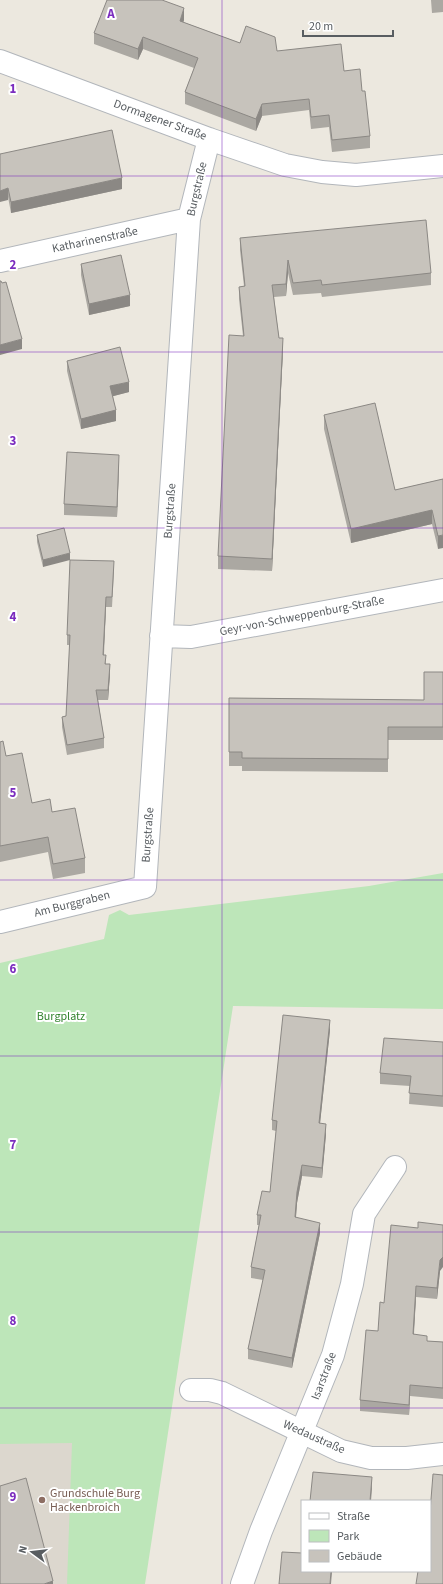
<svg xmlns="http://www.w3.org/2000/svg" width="443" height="1584" font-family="'Source Sans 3',sans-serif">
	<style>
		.education { fill: #dcd7ce }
		.green { fill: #bde6b9 }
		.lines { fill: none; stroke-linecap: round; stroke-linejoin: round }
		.minor-casing { stroke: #b2b6bb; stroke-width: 24 }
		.minor { stroke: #fff; stroke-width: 22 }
		.wall { fill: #aba8a2 }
		.shaded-wall { fill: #8b8884 }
		.building { fill: #c7c3bc; stroke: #8b8884 }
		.grid { fill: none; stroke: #7b2cbf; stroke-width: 1; stroke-opacity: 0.55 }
		.education-dot { fill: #8d6e63; stroke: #fff; stroke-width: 1.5 }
		.labels { text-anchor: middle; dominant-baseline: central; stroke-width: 4; stroke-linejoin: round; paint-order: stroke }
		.street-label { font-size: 12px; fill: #585d61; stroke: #fff }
		.park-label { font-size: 12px; fill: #32832e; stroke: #fff }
		.education-label { font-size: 12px; fill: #785e54; stroke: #fff; text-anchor: start }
		.grid-label { font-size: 13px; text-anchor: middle; font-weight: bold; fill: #7b2cbf; stroke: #fff; stroke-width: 4; stroke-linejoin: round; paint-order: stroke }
	</style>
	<rect width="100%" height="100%" fill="#ece8df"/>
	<!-- education -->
	<path class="education" d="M89,1414L79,1584H0V1417Z"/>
	<!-- green -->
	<path class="green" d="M443,873V1009L233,1006L145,1584H67L72,1443L0,1444V963L104,939L109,915L120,910L129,915L369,886Z"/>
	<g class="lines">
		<defs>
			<path id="minor" d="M0,61L209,139L285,165L322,172L356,175L443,166
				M0,261L189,219
				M161,636L191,637L443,590
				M0,922L145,887L189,219L209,139
				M191,1390H210L222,1393L341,1451L371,1458H407L443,1454
				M242,1584L261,1531L333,1355L352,1284L364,1214L395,1167"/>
		</defs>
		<!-- minor casing -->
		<use href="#minor" class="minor-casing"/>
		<!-- minor -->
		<use href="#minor" class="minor"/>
	</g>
	<!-- wall -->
	<path class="wall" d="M431,0H443V12L432,13Z
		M184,20L183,22L240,43L277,51L344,71L362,91L370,136V148L332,152L329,127L311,129L309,110L262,116L256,131L185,104V92L194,68L143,49L138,60L94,44V33Z
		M0,154L122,189L11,213Z
		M240,238L431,273V285L322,297L321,293L293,295L288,273L286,296L274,297L279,338L283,350L272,571L218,569V556L243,336L239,299V287L244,286L240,250Z
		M81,264L130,306L89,315L81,275Z
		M67,361L129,392L113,396L116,421L81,429L67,371Z
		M324,415L395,490L443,479L438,549L432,524L351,543L324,429Z
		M119,465L117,517L64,515V504Z
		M64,528L43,567L37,542V535Z
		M114,571L112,607H106L104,655L106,664L110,674L108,700H98L104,738V748L67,755L62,727V717L66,716L70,645H67V635Z
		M443,672V740H388V772L242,771V766H229V698L424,700Z
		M0,742L6,756L32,803L52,812L85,858V873L53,879L48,852L0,862Z
		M330,1030L320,1123L326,1134L322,1178L302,1176L297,1203L296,1218L320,1233L292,1368L248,1359V1349L263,1280L251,1278V1267L259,1225H257V1215L270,1192L276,1131L272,1130V1120Z
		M443,1042V1107L409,1104L410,1086L380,1084V1073Z
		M440,1271L437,1299L416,1297L414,1334L427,1341L443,1342V1399L410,1396L409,1415L360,1411V1400L378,1331L384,1303Z"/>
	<!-- shaded-wall -->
	<path class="shaded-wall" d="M184,8V20L180,33V21Z
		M143,37V49L138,60V49Z
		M262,104V116L256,131V119Z
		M122,178V189L11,213V202Z
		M8,188V200L0,202V191Z
		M288,260V273L286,296V284Z
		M130,295V306L89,315V304Z
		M283,338V350L272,571V559Z
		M22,339V349L0,355V345Z
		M129,382V392L110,397V386Z
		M116,410V421L81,429V419Z
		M119,455V465L117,517V507Z
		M432,510V524L351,543V529Z
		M443,535V548L438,549V536Z
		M70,553V560L43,567V560Z
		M106,597V607L103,665V655Z
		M110,664V674L108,700V690Z
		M330,1020V1030L319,1133V1123Z
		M326,1124V1134L322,1178V1168Z
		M302,1165V1176L297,1203L295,1228V1217L297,1192Z
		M320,1223V1233L292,1368V1358Z
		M443,1257V1267L440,1271L437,1299V1288L440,1260Z
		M416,1286V1297L413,1345V1334Z
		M410,1385V1396L409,1415V1405Z
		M372,1477V1487L371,1501H370Z
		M331,1571H332L331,1584H330Z
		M53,1581V1584H44Z"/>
	<!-- building -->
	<path class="building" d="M107,0H162L184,8L180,21L240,43L246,26L275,37L277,51L341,44L344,71L360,69L362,91H365L370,136L332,140L329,115L311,117L309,99L262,104L256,119L185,92L198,58L143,37L138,49L94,33Z
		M112,130L122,178L11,202L8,188L0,191V154Z
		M426,220L431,273L322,285L321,280L293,283L288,260L286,284L272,285L279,338H283L272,559L218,556L229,335L244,336L239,287L245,286L240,238Z
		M121,255L130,295L89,304L81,264Z
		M0,281H1L2,283L6,282L22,339L0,345Z
		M120,347L129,382L110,386L116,410L81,419L67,361Z
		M375,403L395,490L443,479V535L438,536L432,510L351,529L324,415Z
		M67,452L119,455L117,507L64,504Z
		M64,528L70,553L43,560L37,535Z
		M70,560L114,561L112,597H106L103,655H106L105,664H110L108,690H96L104,738L67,745L62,717L66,716L70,635H67Z
		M424,672H443V727H388V759L242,758V752H229V698L424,700Z
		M3,741L6,756L22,753L32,803L50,799L52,812L75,808L85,858L53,864L48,837L0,846V742Z
		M283,1015L330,1020L319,1123L326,1124L322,1168L302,1165L297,1192L295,1217L320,1223L292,1358L248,1349L265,1270L251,1267L261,1215H257L262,1191L270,1192L277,1121L272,1120Z
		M384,1038L443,1042V1096L409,1093L411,1076L380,1073Z
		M418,1222L443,1225V1257L440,1260L437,1288L416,1286L413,1334L427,1336V1341L443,1342V1388L410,1385L409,1405L360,1400L366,1330L378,1331L380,1302L384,1303L391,1225L418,1228Z
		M313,1472L372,1477L370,1501H310Z
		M433,1474L443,1475V1584H416L418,1571H430V1512Z
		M26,1478L53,1581L44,1584H0V1486Z
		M282,1552L302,1553V1571H331L330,1584H279Z"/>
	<!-- grid -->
	<path class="grid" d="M222,0V1584M0,176H443M0,352H443M0,528H443M0,704H443M0,880H443M0,1056H443M0,1232H443M0,1408H443"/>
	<!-- markers -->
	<circle class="education-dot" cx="42" cy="1500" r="4"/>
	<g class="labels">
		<!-- street labels -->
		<g class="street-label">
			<text transform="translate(160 120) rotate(20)">Dormagener Straße</text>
			<text transform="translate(197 189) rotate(-77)">Burgstraße</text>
			<text transform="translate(95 240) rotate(-12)">Katharinenstraße</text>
			<text transform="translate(170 511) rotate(-86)">Burgstraße</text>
			<text transform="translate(302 616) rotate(-11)">Geyr-von-Schweppenburg-Straße</text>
			<text transform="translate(148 835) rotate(-86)">Burgstraße</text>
			<text transform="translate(72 904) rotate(-14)">Am Burggraben</text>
			<text transform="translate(324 1376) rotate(-69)">Isarstraße</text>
			<text transform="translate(314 1437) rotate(24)">Wedaustraße</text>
		</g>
		<!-- park labels -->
		<g class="park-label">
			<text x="61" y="1016">Burgplatz</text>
		</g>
		<!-- education labels -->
		<g class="education-label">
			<text x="50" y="1493">Grundschule Burg<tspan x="50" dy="14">Hackenbroich</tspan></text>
		</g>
	</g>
	<g class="grid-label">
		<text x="111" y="18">A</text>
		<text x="13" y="93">1</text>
		<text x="13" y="269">2</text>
		<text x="13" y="445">3</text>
		<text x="13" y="621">4</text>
		<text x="13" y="797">5</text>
		<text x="13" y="973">6</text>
		<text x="13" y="1149">7</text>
		<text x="13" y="1325">8</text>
		<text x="13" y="1501">9</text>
	</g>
	<!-- legend -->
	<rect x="301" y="1500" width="130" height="72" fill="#ffffff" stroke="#bcbec0"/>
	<rect x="309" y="1513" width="20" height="6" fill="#ffffff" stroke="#bcbec0"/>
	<text x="337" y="1520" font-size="12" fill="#585d61">Straße</text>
	<rect x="309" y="1530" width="20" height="12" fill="#bde6b9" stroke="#bcbec0"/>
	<text x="337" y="1540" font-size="12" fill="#585d61">Park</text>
	<rect x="309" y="1550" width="20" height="12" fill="#c7c3bc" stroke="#bcbec0"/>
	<text x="337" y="1560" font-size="12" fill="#585d61">Gebäude</text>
	<!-- north arrow -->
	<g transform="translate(32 1552) rotate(285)" stroke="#ffffff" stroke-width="3" paint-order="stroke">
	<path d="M0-3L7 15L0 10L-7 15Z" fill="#585d61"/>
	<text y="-6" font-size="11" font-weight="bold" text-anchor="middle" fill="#585d61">N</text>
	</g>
	<!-- scale -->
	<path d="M303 30v6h90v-6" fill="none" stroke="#585d61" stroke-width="2"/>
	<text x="309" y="30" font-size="12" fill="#585d61" stroke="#ffffff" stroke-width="3" paint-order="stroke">20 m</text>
</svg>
